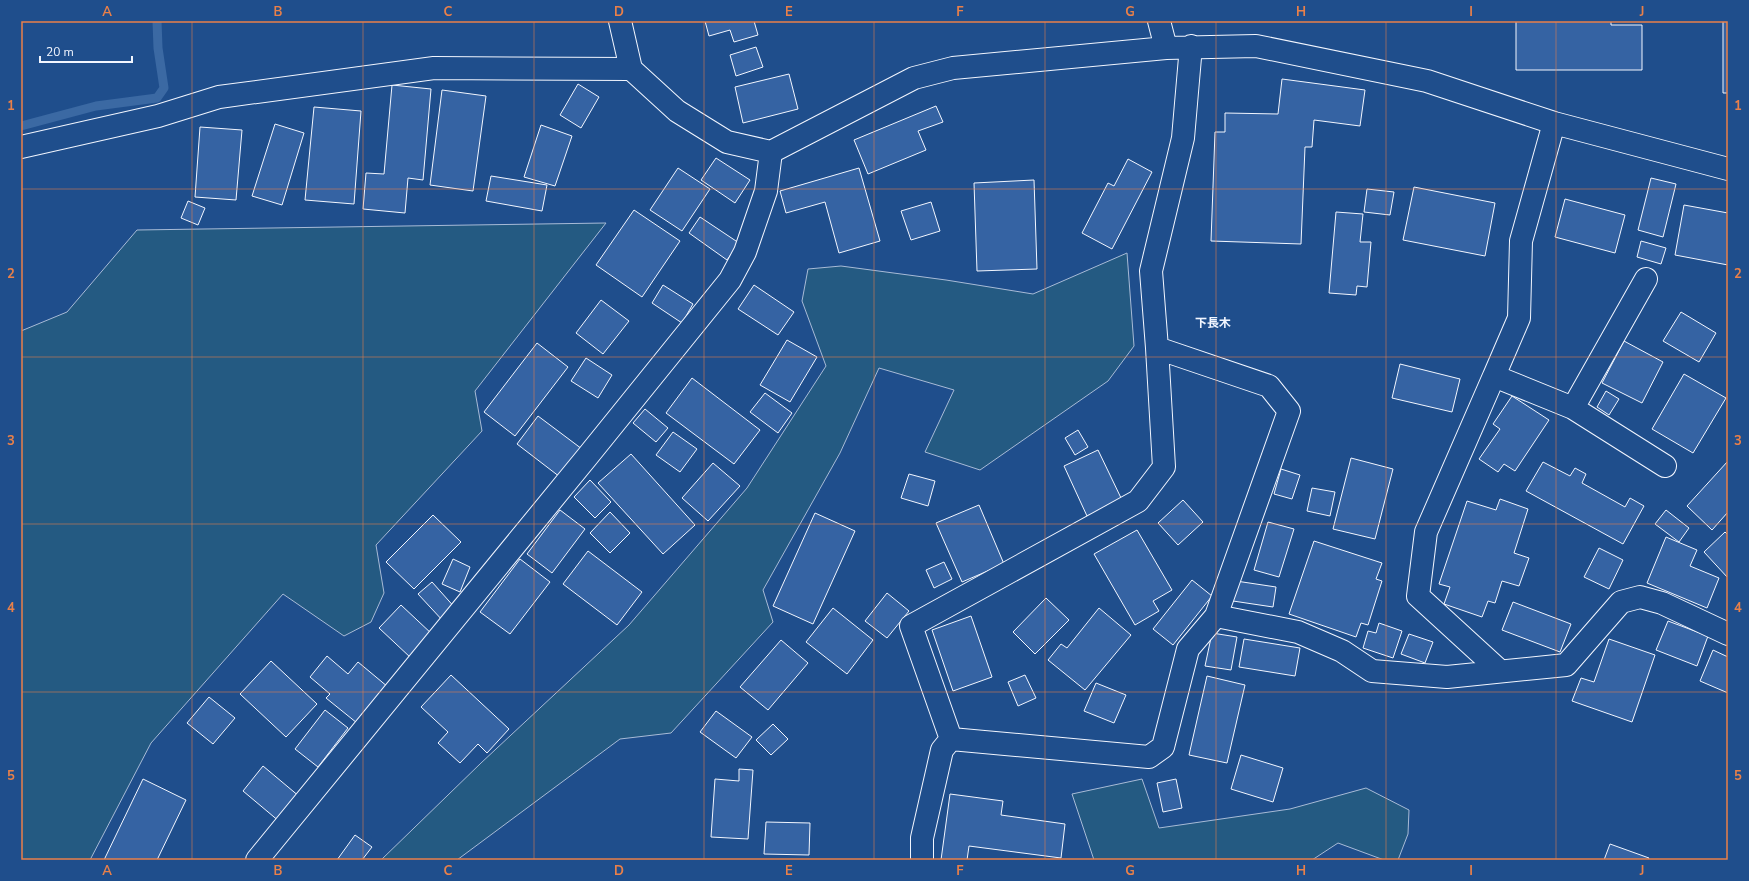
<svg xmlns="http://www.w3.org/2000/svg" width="1749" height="881" font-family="'Nunito Sans','Noto Sans JP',sans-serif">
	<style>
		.green { fill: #245a82; stroke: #a8bbd7 }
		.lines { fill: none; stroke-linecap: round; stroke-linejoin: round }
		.stream { stroke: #3b69a3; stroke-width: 9 }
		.building { fill: #3563a3; stroke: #f2f6ff }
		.street-casing { stroke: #f2f6ff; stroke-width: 24 }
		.street { stroke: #1f4e8c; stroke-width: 22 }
		.grid { fill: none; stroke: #ea8049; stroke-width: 1; stroke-opacity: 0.55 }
		.labels { text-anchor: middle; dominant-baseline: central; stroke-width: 3; stroke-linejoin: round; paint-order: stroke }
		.neighbourhood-label { font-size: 12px; font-weight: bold; fill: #f2f6ff; stroke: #1f4e8c }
		.neatline { fill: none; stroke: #ea8049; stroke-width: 1.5 }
		.grid-label { font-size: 13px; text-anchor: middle; font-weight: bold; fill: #ea8049 }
	</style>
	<rect width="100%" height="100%" fill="#1f4e8c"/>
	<!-- green -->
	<path class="green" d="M606,223L475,391L482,431L376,545L384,593L371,622L344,636L283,594L151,743L90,860H21V331L67,312L137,230Z
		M1127,253L1134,346L1108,381L980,470L925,452L954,390L879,368L840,453L763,590L773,622L671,733L620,739L457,860H381L481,763L629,625L747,488L826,366L802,301L808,269L841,266L946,280L1033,294Z
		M1142,779L1159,828L1290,809L1366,788L1409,810L1408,834L1398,860H1384L1338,843L1312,860H1094L1072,794Z"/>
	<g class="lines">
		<!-- stream -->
		<path class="stream" d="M21,126L96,106L157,98L164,88L158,48L157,21"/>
	</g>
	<!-- building -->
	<path class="building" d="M705,21H754L758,35L734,42L730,30L709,36Z
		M1516,21H1611V25H1642V70H1516Z
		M1723,21H1728V93H1723Z
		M756,47L763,67L736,76L730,55Z
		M789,74L798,109L743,123L735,87Z
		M1282,79L1365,90L1360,126L1314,120L1312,147H1305L1301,244L1211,241L1215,132H1225V113L1278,114Z
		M578,84L599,97L581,128L560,115Z
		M392,85L431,89L423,180L408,178L405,213L363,209L366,173L384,174Z
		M442,90L486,96L473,191L430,185Z
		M936,106L943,122L918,131L926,150L868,174L854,140Z
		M314,107L361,111L354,204L305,200Z
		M275,124L304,133L282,205L252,196Z
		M541,125L572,136L555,186L524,177Z
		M200,127L242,130L236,200L195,197Z
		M716,158L750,180L735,203L701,180Z
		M1128,159L1152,172L1112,249L1082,233L1108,183L1114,186Z
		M678,168L710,189L682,231L650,210Z
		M859,168L880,241L839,253L825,202L786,213L780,191Z
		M491,176L547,185L542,211L486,201Z
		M1651,178L1676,184L1663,237L1638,230Z
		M1034,180L1037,269L977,271L974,183Z
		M1414,187L1495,203L1485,256L1403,240Z
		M1367,189L1394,192L1390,215L1364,212Z
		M1565,199L1625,215L1615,253L1555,237Z
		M188,201L205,208L198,225L181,218Z
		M931,202L940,231L911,240L901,211Z
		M1684,205L1728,213V265L1675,255Z
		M634,210L680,241L642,297L596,265Z
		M1336,212L1363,214L1360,242H1371L1367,287L1357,286L1356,295L1329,293Z
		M700,217L739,243L727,260L689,233Z
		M1641,241L1666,248L1661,264L1637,257Z
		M663,285L693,304L682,323L652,303Z
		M754,285L794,312L778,335L738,309Z
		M601,300L629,321L603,354L576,333Z
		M1681,312L1716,333L1699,362L1663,341Z
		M787,340L817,357L790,402L760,385Z
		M1624,341L1663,362L1642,403L1602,383Z
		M537,343L568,367L515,436L484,412Z
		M586,358L612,375L598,398L571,381Z
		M1400,364L1460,379L1452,412L1392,398Z
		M1684,374L1726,398L1693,453L1652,429Z
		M692,378L760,430L734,464L666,413Z
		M1606,391L1619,399L1609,415L1597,407Z
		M765,393L792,413L778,433L750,412Z
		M1512,396L1549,420L1515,471L1504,464L1498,472L1479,459L1500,429L1493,424Z
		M645,409L668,428L656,442L633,423Z
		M538,416L582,449L560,477L517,444Z
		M1078,430L1088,447L1075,455L1065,438Z
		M673,432L697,449L680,472L656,455Z
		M1098,450L1122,500L1087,516L1064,466Z
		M631,454L695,525L663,554L598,483Z
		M1351,458L1393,469L1375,539L1333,529Z
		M1728,461V512L1712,530L1687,506Z
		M1543,462L1570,476L1575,468L1586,474L1582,483L1625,507L1630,498L1644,506L1623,544L1526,491Z
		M713,463L740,486L708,521L682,498Z
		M1281,469L1300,475L1292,499L1274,494Z
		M909,474L935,481L928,506L901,498Z
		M590,480L611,502L595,518L574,497Z
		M1312,488L1335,492L1330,516L1307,511Z
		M1500,499L1528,509L1514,553L1529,558L1519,586L1502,581L1495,603L1488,601L1482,617L1444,604L1450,587L1439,584L1467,501L1496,510Z
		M1183,500L1203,522L1178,545L1158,523Z
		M979,505L1004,564L962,582L936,523Z
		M560,510L585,529L552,573L527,554Z
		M1666,510L1689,528L1679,542L1655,524Z
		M610,512L630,533L610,553L590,533Z
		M815,513L855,531L813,624L773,606Z
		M433,515L461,542L414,589L386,562Z
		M1268,522L1294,529L1279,577L1254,570Z
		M1137,530L1172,590L1153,601L1159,611L1135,625L1094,554Z
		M1725,532L1728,535V578L1704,552Z
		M1666,537L1697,550L1690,566L1719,578L1707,608L1647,583Z
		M1314,541L1382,563L1376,579L1382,581L1368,625L1361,623L1356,637L1289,614Z
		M1599,548L1623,560L1609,589L1584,577Z
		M588,551L642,592L617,625L563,584Z
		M453,559L470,567L460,592L442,584Z
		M520,559L550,582L510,634L480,612Z
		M944,562L952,579L934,588L926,570Z
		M1192,580L1212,596L1173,645L1153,629Z
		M1236,581L1276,587L1273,607L1233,601Z
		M432,582L457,610L444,622L418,594Z
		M887,593L909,611L887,638L865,621Z
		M1046,598L1069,620L1035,654L1013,632Z
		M1513,602L1571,624L1560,652L1502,630Z
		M401,605L433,635L411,658L379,628Z
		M833,608L873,640L847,674L806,642Z
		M1099,608L1131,635L1085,690L1048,660L1061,644L1067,648Z
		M971,616L992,677L953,691L932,630Z
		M1668,621L1708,636L1697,666L1656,650Z
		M1379,623L1402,631L1393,658L1363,648L1368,631L1376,633Z
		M1212,633L1237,637L1231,670L1205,666Z
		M1409,634L1433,642L1425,663L1401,654Z
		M1244,639L1300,648L1295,676L1239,667Z
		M1609,639L1655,655L1632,722L1572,701L1581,678L1594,682Z
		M781,640L808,663L768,710L740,687Z
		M1713,650L1728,657V693L1700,681Z
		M327,656L348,674L358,662L388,687L357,723L326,698L330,694L310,677Z
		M271,661L317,704L286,737L240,694Z
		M451,675L509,729L487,753L478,744L460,763L438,743L448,732L421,707Z
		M1025,675L1036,698L1018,706L1008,682Z
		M1207,676L1245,685L1227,763L1189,755Z
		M1096,683L1126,695L1114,723L1084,711Z
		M209,697L235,718L213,744L187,723Z
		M325,710L348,728L318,767L295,749Z
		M716,711L752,737L736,758L700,732Z
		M773,724L788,739L771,755L756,740Z
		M1241,755L1283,768L1273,802L1231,789Z
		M263,766L300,797L280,822L243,791Z
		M739,769L753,770L748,839L711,837L715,779L739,781Z
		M143,779L186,800L157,860H104Z
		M1176,779L1182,808L1163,812L1157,783Z
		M950,794L1003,801L1001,815L1065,824L1061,858L969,846L967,860H941Z
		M766,822L810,823L809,855L764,854Z
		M355,835L372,847L362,860H337Z
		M1610,844L1649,858L1648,860H1604Z"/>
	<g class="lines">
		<defs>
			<path id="street" d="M620,21L631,69L677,111L727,142L771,152L914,78L953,68L1166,48L1256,46L1427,81L1554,123L1728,169
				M1159,21L1166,48
				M21,147L158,116L219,97L434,68L631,69
				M1646,279L1573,408L1665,466
				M1494,376L1519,318L1521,241L1554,123
				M1216,616L1298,632L1342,651L1372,671L1447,677L1566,665L1621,602L1640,597L1662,603L1728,634
				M1500,671L1418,596L1426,532L1494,376L1573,408
				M951,739L911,626L1138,501L1164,467L1157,348
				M257,860L587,457L730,280L745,252L766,191L771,152
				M922,860V838L942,750L951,739L1149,757L1163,747L1188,649L1216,616L1289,411L1269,386L1157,348L1151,271L1183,138L1191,46"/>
		</defs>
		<!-- street casing -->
		<use href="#street" class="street-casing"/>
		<!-- street -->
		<use href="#street" class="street"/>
	</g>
	<!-- grid -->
	<path class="grid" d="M192,21V860M363,21V860M534,21V860M704,21V860M874,21V860M1045,21V860M1216,21V860M1386,21V860M1556,21V860M21,189H1728M21,357H1728M21,524H1728M21,692H1728"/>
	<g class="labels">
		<!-- neighbourhood labels -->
		<g class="neighbourhood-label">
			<text x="1213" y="323">下長木</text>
		</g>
	</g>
	<!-- border -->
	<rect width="1749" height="881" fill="none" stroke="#1f4e8c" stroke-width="44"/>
	<!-- scale -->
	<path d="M40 56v6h92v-6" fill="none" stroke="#f2f6ff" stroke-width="2"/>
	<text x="46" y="56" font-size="12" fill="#f2f6ff" stroke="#1f4e8c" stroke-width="3" paint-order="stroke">20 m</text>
	<rect x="22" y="22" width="1705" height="837" class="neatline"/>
	<g class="grid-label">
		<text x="107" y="16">A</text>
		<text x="278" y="16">B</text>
		<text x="448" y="16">C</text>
		<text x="619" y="16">D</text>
		<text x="789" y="16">E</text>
		<text x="960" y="16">F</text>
		<text x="1130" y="16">G</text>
		<text x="1301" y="16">H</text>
		<text x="1471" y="16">I</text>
		<text x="1642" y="16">J</text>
		<text x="11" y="110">1</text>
		<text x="1738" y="110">1</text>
		<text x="11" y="278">2</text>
		<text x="1738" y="278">2</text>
		<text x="11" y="445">3</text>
		<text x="1738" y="445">3</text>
		<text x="11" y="612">4</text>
		<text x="1738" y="612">4</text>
		<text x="11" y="780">5</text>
		<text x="1738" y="780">5</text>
		<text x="107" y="875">A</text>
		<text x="278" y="875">B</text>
		<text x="448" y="875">C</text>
		<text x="619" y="875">D</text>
		<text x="789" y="875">E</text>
		<text x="960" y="875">F</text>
		<text x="1130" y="875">G</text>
		<text x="1301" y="875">H</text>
		<text x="1471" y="875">I</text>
		<text x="1642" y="875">J</text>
	</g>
</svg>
